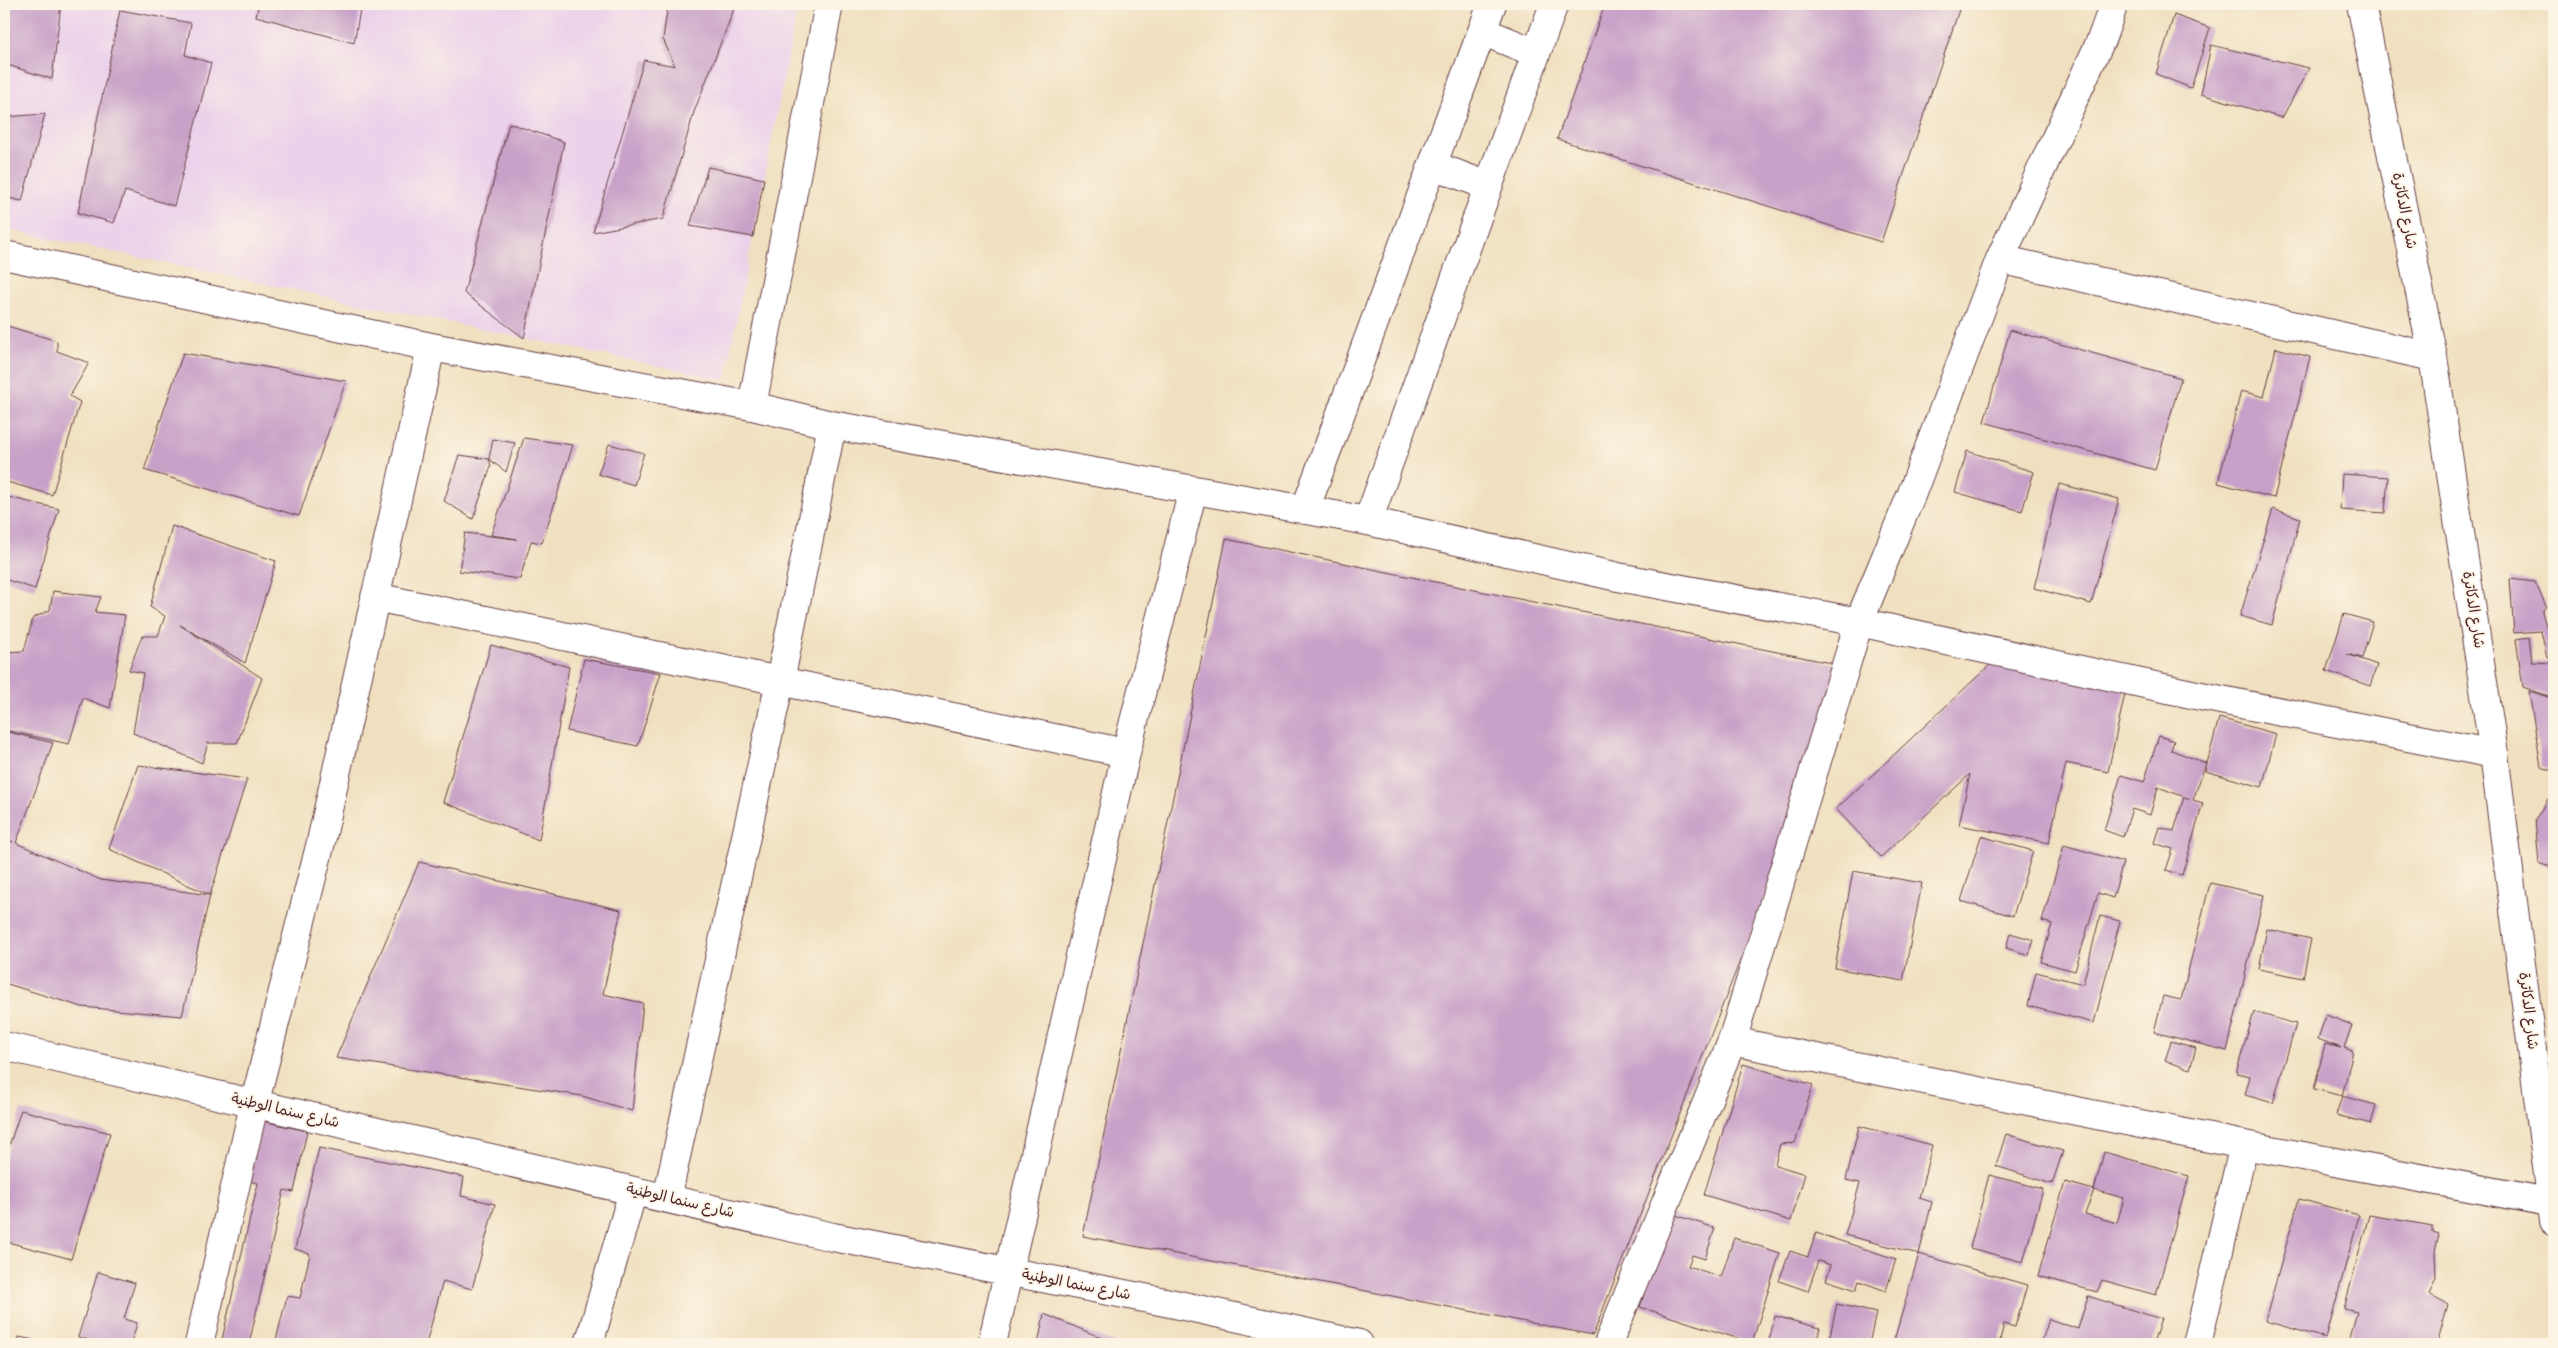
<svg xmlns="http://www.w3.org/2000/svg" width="2558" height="1348" font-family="'Gochi Hand','Playpen Sans Arabic',sans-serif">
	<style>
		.built { fill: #ecd1ea }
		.building { fill: #c8a1c8 }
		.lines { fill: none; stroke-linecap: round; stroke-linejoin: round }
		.minor-casing { stroke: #633c41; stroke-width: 30 }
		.major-casing { stroke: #633c41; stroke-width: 30 }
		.minor { stroke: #fff; stroke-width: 28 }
		.major { stroke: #fff; stroke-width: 28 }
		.labels { text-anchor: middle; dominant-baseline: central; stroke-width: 4; stroke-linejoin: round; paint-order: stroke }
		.street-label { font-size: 15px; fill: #4a1f2b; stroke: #fcf5e5 }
	</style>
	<rect width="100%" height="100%" fill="#fcf5e5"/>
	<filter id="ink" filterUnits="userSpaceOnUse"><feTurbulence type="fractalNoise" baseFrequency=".02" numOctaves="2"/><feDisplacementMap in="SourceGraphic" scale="10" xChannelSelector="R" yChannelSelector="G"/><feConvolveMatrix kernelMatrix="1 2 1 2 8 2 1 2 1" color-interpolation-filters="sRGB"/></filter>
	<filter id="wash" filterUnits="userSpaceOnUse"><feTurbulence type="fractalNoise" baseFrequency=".0096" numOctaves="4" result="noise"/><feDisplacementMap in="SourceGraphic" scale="20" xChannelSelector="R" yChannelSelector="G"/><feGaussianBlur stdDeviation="1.12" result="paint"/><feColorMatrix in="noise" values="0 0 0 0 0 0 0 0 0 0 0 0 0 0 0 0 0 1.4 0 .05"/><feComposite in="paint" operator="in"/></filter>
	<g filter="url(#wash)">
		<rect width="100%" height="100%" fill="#f0e0c0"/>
		<!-- built -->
		<path class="built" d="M4,4H798L725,380L4,229Z"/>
		<g id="blocks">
			<!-- building -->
			<path class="building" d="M4,4H61L52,79L4,64Z
				M259,4H361L354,43L256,16Z
				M668,4H736L694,112L663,219L593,232L644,60L675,66L663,39Z
				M1605,4H1961L1881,242L1557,139Z
				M120,10L191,23L185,55L211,63L174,206L125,191L114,223L78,213Z
				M2174,15L2210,28L2191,88L2156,74Z
				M2211,45L2309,68L2282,118L2201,94Z
				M45,114L22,201L4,197V117Z
				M509,123L564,142L524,338L464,293Z
				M708,167L764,179L753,237L690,226Z
				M4,325L57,341V351L89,363L70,396L80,402L52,495L4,481Z
				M2010,330L2181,378L2155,470L1984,422Z
				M2276,348L2310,357L2274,498L2218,483L2241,391L2264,397Z
				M183,353L346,381L299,516L144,470Z
				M524,438L573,445L542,543L531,541L520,579L459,571L465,533L517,539L491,535Z
				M493,439L515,443L506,472L489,459L491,466L473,519L444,501L459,455L489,459Z
				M609,444L644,453L634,485L598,474Z
				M1967,451L2034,472L2022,511L1955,492Z
				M2342,474L2388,477L2385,513L2340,510Z
				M2059,484L2119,499L2091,604L2034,588Z
				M4,496L59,509L35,589L4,579Z
				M2273,509L2300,518L2272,625L2240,616Z
				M172,526L276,561L245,663L180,625L262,678L237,743H208L202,763L133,733L143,673L129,670L142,636H158L165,616L150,607Z
				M1226,539L1855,668L1593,1335L1083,1236Z
				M2510,579L2535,582L2546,606L2542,612L2546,626L2554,625V657L2547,658L2541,631L2514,633Z
				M53,591L101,597L95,612L125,615L110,708L83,698L69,744L4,730V652L24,651L33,618L50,610Z
				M2344,614L2373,622L2362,658L2347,654L2377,665L2370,686L2326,671Z
				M2529,637L2532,662L2554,663V698L2523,687L2516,639Z
				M491,645L569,667L539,840L443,802Z
				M584,659L661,673L638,746L567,731Z
				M1994,661L2126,689L2108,772L2066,763L2049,843L1959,825L1970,774L1881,857L1836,809Z
				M2529,691L2554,699V771L2541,767Z
				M2219,718L2276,734L2262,787L2205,771Z
				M4,731L53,743L16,843L101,880L210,895L182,1016L82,1007L4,983V839L13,842L4,838Z
				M2159,736L2174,741L2171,750L2206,763L2193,800L2203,803L2182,875L2166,870L2173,849L2154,843L2159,827L2174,831L2184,797L2190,799L2158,787L2150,815L2132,809L2123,837L2104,830L2121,775L2144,782Z
				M138,765L247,779L210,895L109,849Z
				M2548,799L2554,801V868L2539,863L2535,820Z
				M1981,836L2033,851L2013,916L1961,901Z
				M2064,845L2123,862L2113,898L2098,893L2075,971L2041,962L2052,924L2042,921Z
				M419,862L621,910L603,994L643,1003L632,1111L582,1096L336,1058Z
				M1853,871L1922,883L1903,981L1835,968Z
				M2210,883L2264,895L2227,1051L2154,1032L2163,996L2181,1000Z
				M2100,916L2120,921L2094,1023L2028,1006L2036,972L2083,984Z
				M2267,929L2311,939L2303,978L2259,969Z
				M2010,933L2034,940L2029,955L2006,948Z
				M2254,1012L2296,1024L2273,1103L2245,1095L2250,1076L2236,1073Z
				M2326,1015L2352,1025L2344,1048L2353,1051L2342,1096L2314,1089L2325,1044L2341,1048L2318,1039Z
				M2171,1041L2196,1048L2190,1069L2165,1061Z
				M1743,1064L1813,1085L1795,1143L1780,1144L1775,1165L1805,1174L1791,1221L1704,1195Z
				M2342,1096L2376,1105L2371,1124L2336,1115Z
				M21,1110L110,1133L71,1259L4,1241V1161Z
				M262,1121L307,1131L294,1192L284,1190L249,1344H221L258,1183L248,1181Z
				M1859,1126L1932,1145L1919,1198L1932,1202L1919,1254L1845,1235L1860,1183L1846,1180Z
				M2006,1134L2063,1151L2052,1184L1996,1166Z
				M319,1148L464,1177L461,1196L495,1204L472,1289L443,1281L426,1344H275L287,1296L300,1298L310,1254L295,1249Z
				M2104,1152L2189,1176L2156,1295L2102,1280L2097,1292L2038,1276L2065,1182L2094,1190L2085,1214L2117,1223L2124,1198L2094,1190Z
				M1989,1175L2043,1189L2023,1262L1970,1248Z
				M2299,1199L2359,1215L2326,1338L2265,1321Z
				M1669,1213L1715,1228L1705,1259L1692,1255L1688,1266L1721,1277L1734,1238L1780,1253L1752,1343L1640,1307Z
				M2369,1215L2433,1226V1232L2439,1234L2435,1252L2436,1277L2429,1294L2448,1304L2437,1344H2348L2357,1312L2344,1309Z
				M1816,1233L1896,1259L1886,1291L1859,1281L1856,1290L1826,1280L1831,1265L1818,1261L1808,1291L1779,1281L1790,1251L1808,1257Z
				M1919,1254L2027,1285L2015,1327L2004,1324L1999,1344H1893Z
				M98,1272L135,1283L124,1319L137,1323L131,1344H103L78,1337Z
				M2088,1296L2161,1319L2153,1344H2041L2049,1319L2078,1329Z
				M1837,1304L1876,1313L1869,1344H1828Z
				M1044,1314L1117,1344H1038Z
				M1775,1316L1820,1328L1816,1344H1768Z
				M19,1337L49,1343V1344H17Z"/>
		</g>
	</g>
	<g filter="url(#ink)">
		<use href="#blocks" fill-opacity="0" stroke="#633c41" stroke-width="1"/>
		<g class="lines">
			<defs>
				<path id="minor" d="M1482,31L1536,53
					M1433,165L1488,186
					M4,255L431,347L752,406L832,425L1368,521L1618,577L1859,622L2196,695L2494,754
					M2000,259L2433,357
					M752,406L829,4
					M1305,510L1492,4
					M1368,521L1554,4
					M375,597L1126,753
					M1732,1041L2244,1145L2554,1203
					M4,1046L833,1237L1170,1303L1359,1344
					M667,1198L780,681L832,425
					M199,1344L254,1105L320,846L431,347
					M589,1344L633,1191
					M992,1344L1126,753L1193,490
					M1608,1344L1732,1041L1859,622L1912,493L2000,259L2101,40L2114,4
					M2197,1344L2244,1145"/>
				<path id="major" d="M2361,4L2433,357L2494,754L2554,1221"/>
			</defs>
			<!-- minor casing -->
			<use href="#minor" class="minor-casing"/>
			<!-- major casing -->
			<use href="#major" class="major-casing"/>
			<!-- minor -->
			<use href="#minor" class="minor"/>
			<!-- major -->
			<use href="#major" class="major"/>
		</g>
	</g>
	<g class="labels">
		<!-- street labels -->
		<g class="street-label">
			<text transform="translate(2403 211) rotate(79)">شارع الدكاترة</text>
			<text transform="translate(2472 610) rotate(81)">شارع الدكاترة</text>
			<text transform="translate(2527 1011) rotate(83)">شارع الدكاترة</text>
			<text transform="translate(285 1112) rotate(13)">شارع سنما الوطنية</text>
			<text transform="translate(680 1202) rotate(13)">شارع سنما الوطنية</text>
			<text transform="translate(1076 1286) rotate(11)">شارع سنما الوطنية</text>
		</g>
	</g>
	<!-- margin -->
	<rect width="2558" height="1348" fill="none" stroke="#fcf5e5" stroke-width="20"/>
</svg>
